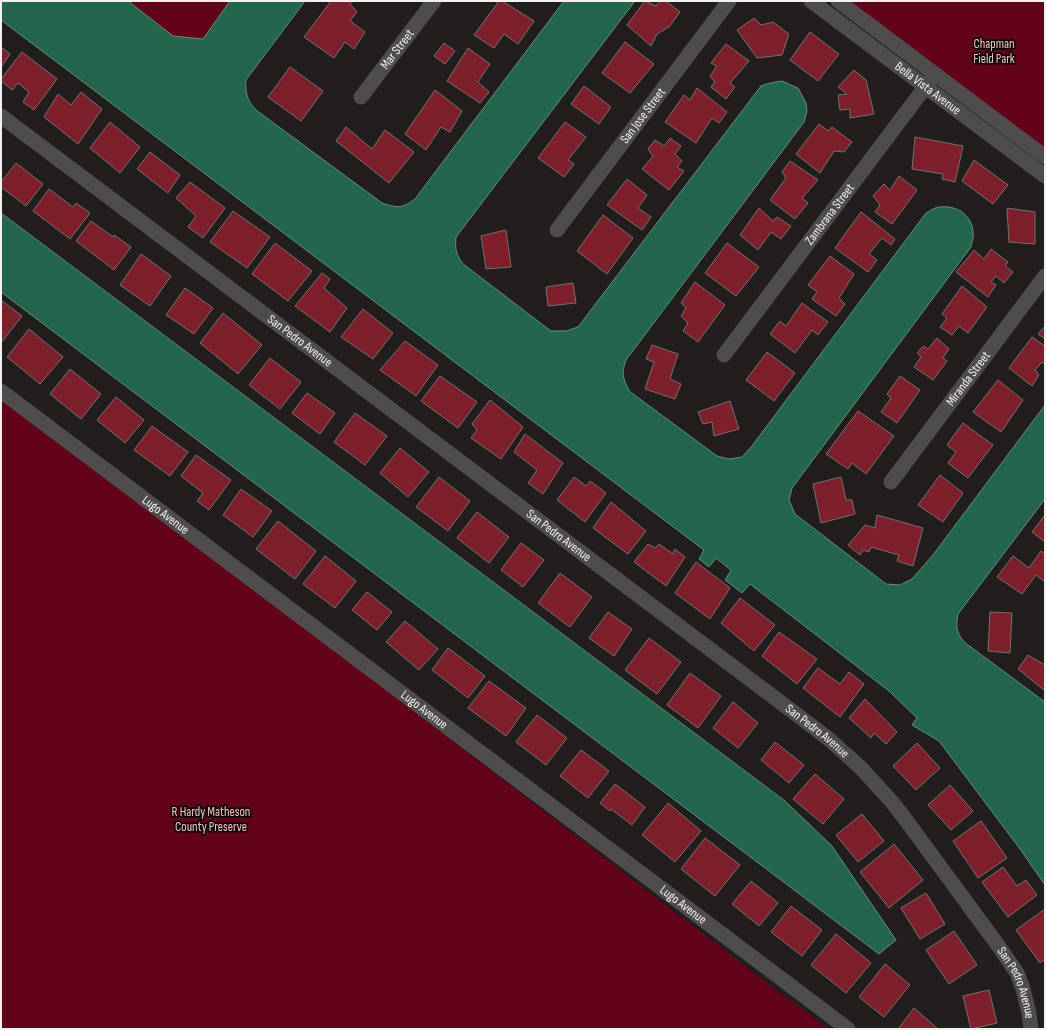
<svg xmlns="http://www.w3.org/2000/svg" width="1046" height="1030" font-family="'Sofia Sans Condensed',sans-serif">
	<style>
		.green { fill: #630319 }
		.water { fill: #23654d; stroke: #628f7e }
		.building { fill: #7e1f2c; stroke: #767171 }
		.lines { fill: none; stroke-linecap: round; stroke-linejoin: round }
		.minor { stroke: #4e4c4c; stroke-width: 15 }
		.labels { text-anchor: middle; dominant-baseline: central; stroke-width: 3.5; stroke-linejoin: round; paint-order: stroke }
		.park-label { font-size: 13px; fill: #f8c1c1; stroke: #0a0808 }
		.street-label { font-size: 13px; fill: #f4f1f1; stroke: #0a0808 }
	</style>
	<rect width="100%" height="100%" fill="#221e1e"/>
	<!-- green -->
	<path class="green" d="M128,1H230L203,39L173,36Z
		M845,1H1045V154Z
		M1,393L759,977L829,1029H1Z"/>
	<!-- water -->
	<path class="water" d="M1,1H128L173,36L203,39L230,1H305L246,80C245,92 247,101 256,110L382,203C398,208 401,209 415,199L564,1H635L456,237C455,250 456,254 463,264L551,331H566L578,327L761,86L770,83L782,81L798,88L806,103L807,111L804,122L626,360C621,375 623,377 629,391L717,456L729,459L742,457L752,446L926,213C930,211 935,207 940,207C959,205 975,217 973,238C973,241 971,244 971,247L792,488L789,500L795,514L886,584L900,585L912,579L933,555L1045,405V499L958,614C956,626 956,632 964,642L1045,702V885L1020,849L939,741L912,725L917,718L889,691L750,584L742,593L725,580L731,570L716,558L709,567L699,559L704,550L1,20Z
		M1,213L785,801L832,846L896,940L879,954L1,292Z"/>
	<!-- building -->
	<path class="building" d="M331,1H352L350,4L357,12L350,21L365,32L354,49L345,42L334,58L304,37Z
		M499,1H502L534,21L518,44L504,34L494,48L474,35Z
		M645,1L656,6L660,1H666L680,12L669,27L657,34L651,46L627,25Z
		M754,18L761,25L773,22L789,34L782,55L757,58L737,30Z
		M810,32L839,54L818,81L790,60Z
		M625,42L654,64L630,93L602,73Z
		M444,43L455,51L445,64L434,56Z
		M726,44L749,61L730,83L735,87L726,99L711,87L715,82L710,76L717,66L711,63Z
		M1,47L10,54L2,66H1Z
		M468,48L490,64L478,82L489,92L480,103L447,81Z
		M22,52L57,79L34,110L23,102L29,92L18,83L12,90L1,81V79Z
		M290,67L323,91L301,121L268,97Z
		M854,70L866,80L874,114L850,118V109L840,110L838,95L847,94L838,87Z
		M584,86L611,107L599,124L571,104Z
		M697,88L727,112L719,123L712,118L696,143L665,122L684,95L690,100Z
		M435,90L462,111L450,132L441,127L426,150L405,134Z
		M81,92L102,109L78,144L44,117L58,94L71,105Z
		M110,122L140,147L120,173L90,148Z
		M565,122L586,137L568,160L574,164L564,177L538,158Z
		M819,124L828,131L832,127L852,142L844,152L834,151L820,173L796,154Z
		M346,127L372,149L385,130L414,152L389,183L336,141Z
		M915,137L963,146L955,182L942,179L943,174L912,169Z
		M670,138L681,146L675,154L682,161L677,167L684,171L669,190L642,169L653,156L648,149L655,140L664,146Z
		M150,152L180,175L168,193L137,169Z
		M974,160L1008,185L993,204L962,181Z
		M790,161L818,180L802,198L808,203L795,219L770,200L786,178L782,172Z
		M16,163L43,184L26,206L1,187V182Z
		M899,176L917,190L892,224L875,212L880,205L873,196L884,184L890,190Z
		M627,179L647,195L638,208L651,217L642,230L607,205Z
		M190,182L225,208L203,238L188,227L196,216L176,198Z
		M49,189L73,207L76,203L90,213L70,239L33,211Z
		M759,208L773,221L777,217L791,226L781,239L771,232L758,250L740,235Z
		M1007,208L1035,212V244L1009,242Z
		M233,211L270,237L247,268L210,242Z
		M861,212L895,239L891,245L882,238L869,254L877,260L868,272L835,248Z
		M603,215L633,238L607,274L577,251Z
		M91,221L113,237L114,235L131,247L114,270L76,241Z
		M506,230L511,267L486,269L481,236Z
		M275,243L312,271L288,301L252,274Z
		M727,243L759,267L736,296L705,273Z
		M991,249L1008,262L1005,266L1013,272L1004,283L996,276L991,282L996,285L988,297L956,272L974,250L984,259Z
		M141,254L171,276L150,306L120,285Z
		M830,256L854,274L839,298L845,304L836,316L812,299L817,292L808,285Z
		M322,273L330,279L324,288L347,308L330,332L295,306Z
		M695,282L725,305L698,342L683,331L688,323L681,316L686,308L681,303Z
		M573,283L576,303L548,306L546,287Z
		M962,286L987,307L968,333L959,326L952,335L940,327L947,318L942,314Z
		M185,288L213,308L194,334L166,315Z
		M1,300L22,316L1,343Z
		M802,303L828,322L818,335L812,330L795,353L770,334L780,321L786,326Z
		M363,309L393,333L373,359L341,337Z
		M223,313L262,345L238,374L200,343Z
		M1045,326V339L1038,334Z
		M29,329L63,357L40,384L7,357Z
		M1032,337L1045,346V364L1042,362L1035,370L1039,375L1032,386L1009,368Z
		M937,338L949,349L943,358L947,361L933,380L914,367L921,357L917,353L923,346L928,349Z
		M405,341L438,365L416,396L380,370Z
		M652,345L678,354L670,379L681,384L675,399L645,389L654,362L646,359Z
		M767,352L795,373L774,401L746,380Z
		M270,358L301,382L280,409L249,385Z
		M70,369L101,394L81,419L50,394Z
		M440,376L477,402L458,428L421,401Z
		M900,376L920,390L897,423L881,412L891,398L887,394Z
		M998,380L1023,400L1001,432L973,412Z
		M307,393L335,413L320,434L292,413Z
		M116,397L144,420L125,443L97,420Z
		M490,400L523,427L501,459L471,438L477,430L472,424Z
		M730,401L739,429L714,436L712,422L703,424L698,412Z
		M858,411L894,436L866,474L852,463L848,469L826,454Z
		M355,413L387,436L365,465L334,442Z
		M963,423L993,445L968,478L948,463L956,452L947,445Z
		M152,426L188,452L170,476L134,450Z
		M525,434L563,463L543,494L528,483L537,470L514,452Z
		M400,448L429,472L408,497L380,473Z
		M196,455L231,480L209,510L197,501L203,493L181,476Z
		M940,475L963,493L943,522L918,505Z
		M439,477L470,501L448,531L416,507Z
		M574,477L586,486L590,481L606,493L585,522L557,500Z
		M841,477L846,500H852L855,514L821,523L813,484Z
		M241,489L272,511L253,537L223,515Z
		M611,502L646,531L628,554L593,528Z
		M477,512L509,537L489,563L457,538Z
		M877,515L923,528L913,566L897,561L899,555L871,547L869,552L863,550L860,555L848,545L865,525L875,528Z
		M1045,515V542L1032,532Z
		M278,521L316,551L295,579L256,549Z
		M521,543L544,560L523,587L501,570Z
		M648,544L655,548L659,544L673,554L675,549L685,557L666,586L634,562Z
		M1041,551L1045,554V582L1036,575L1022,594L997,577L1013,556L1029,568Z
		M325,556L356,581L335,608L303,584Z
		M696,562L730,588L710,619L675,593Z
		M560,573L592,597L570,627L538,603Z
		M367,592L392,612L377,630L352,610Z
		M740,598L775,625L754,651L721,623Z
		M608,612L632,629L614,656L589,638Z
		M990,612L1012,613L1010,653L988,651Z
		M405,621L438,649L419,670L386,642Z
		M779,632L817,659L797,684L762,656Z
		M649,638L681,662L657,694L625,670Z
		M448,648L485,676L468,698L432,670Z
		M1028,655L1043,664H1045V690H1044L1018,669Z
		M818,668L840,684L849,672L864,684L840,717L803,688Z
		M690,673L721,696L698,728L667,705Z
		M489,681L526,708L506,736L468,708Z
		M865,699L897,732L886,744L874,733L871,738L849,718Z
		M733,702L758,723L738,748L713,728Z
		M537,715L567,738L546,765L516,742Z
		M775,742L804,765L789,783L761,760Z
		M917,743L940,768L916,790L893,766Z
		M581,750L609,771L588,798L560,776Z
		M815,774L844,799L823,824L793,799Z
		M615,784L645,807L632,825L611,809L610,811L600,803Z
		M950,785L973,811L951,830L928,805Z
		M668,803L701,831L675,862L642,835Z
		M862,814L884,841L858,862L836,835Z
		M981,821L1007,858L978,878L953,841Z
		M705,838L740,865L715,896L681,869Z
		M894,844L923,880L889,908L860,872Z
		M1003,867L1017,886L1026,880L1037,895L1008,917L982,882Z
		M751,881L778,903L759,926L732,904Z
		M926,893L945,924L920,939L901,908Z
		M791,906L822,930L802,956L771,932Z
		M1045,909V959L1040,963L1016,930Z
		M954,931L977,965L949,984L926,950Z
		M836,934L871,963L846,993L811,965Z
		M885,964L910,985L884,1017L859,997Z
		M989,990L997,1023L971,1029L963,996Z
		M914,1008L938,1029H898Z"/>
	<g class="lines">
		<!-- minor -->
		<g class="minor">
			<path id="s1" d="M811,1L1045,176"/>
			<path d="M838,1L1045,157"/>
			<path id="s2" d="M361,97L434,1"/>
			<path id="s3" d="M1,116L800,717L830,740L861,768L892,802L903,816L997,944L1017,973L1023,989L1029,1013L1031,1029"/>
			<path id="s4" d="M557,230L729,1"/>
			<path id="s5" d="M724,355L935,74"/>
			<path id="s6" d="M1,391L848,1029"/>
			<path id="s7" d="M891,482L1045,276"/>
		</g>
	</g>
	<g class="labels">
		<!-- park labels -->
		<g class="park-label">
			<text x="994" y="44">Chapman<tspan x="994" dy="15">Field Park</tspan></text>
			<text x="211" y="812">R Hardy Matheson<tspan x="211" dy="15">County Preserve</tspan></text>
		</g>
		<!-- street labels -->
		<g class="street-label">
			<text stroke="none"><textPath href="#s2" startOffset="60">Mar Street</textPath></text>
			<text stroke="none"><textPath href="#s1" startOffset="146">Bella Vista Avenue</textPath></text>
			<text stroke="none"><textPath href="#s4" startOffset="143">San Jose Street</textPath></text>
			<text stroke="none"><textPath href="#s5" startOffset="176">Zambrana Street</textPath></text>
			<text stroke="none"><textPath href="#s3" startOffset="374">San Pedro Avenue</textPath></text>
			<text stroke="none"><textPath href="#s7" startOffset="129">Miranda Street</textPath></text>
			<text stroke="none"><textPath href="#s6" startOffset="206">Lugo Avenue</textPath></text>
			<text stroke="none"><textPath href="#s3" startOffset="698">San Pedro Avenue</textPath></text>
			<text stroke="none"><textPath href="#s6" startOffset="530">Lugo Avenue</textPath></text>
			<text stroke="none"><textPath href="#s3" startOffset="1022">San Pedro Avenue</textPath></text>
			<text stroke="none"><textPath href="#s6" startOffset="854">Lugo Avenue</textPath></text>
			<text stroke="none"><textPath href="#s3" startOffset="1346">San Pedro Avenue</textPath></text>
		</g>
	</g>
	<!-- border -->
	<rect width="1046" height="1030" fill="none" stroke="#f4f1f1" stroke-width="4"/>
</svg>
